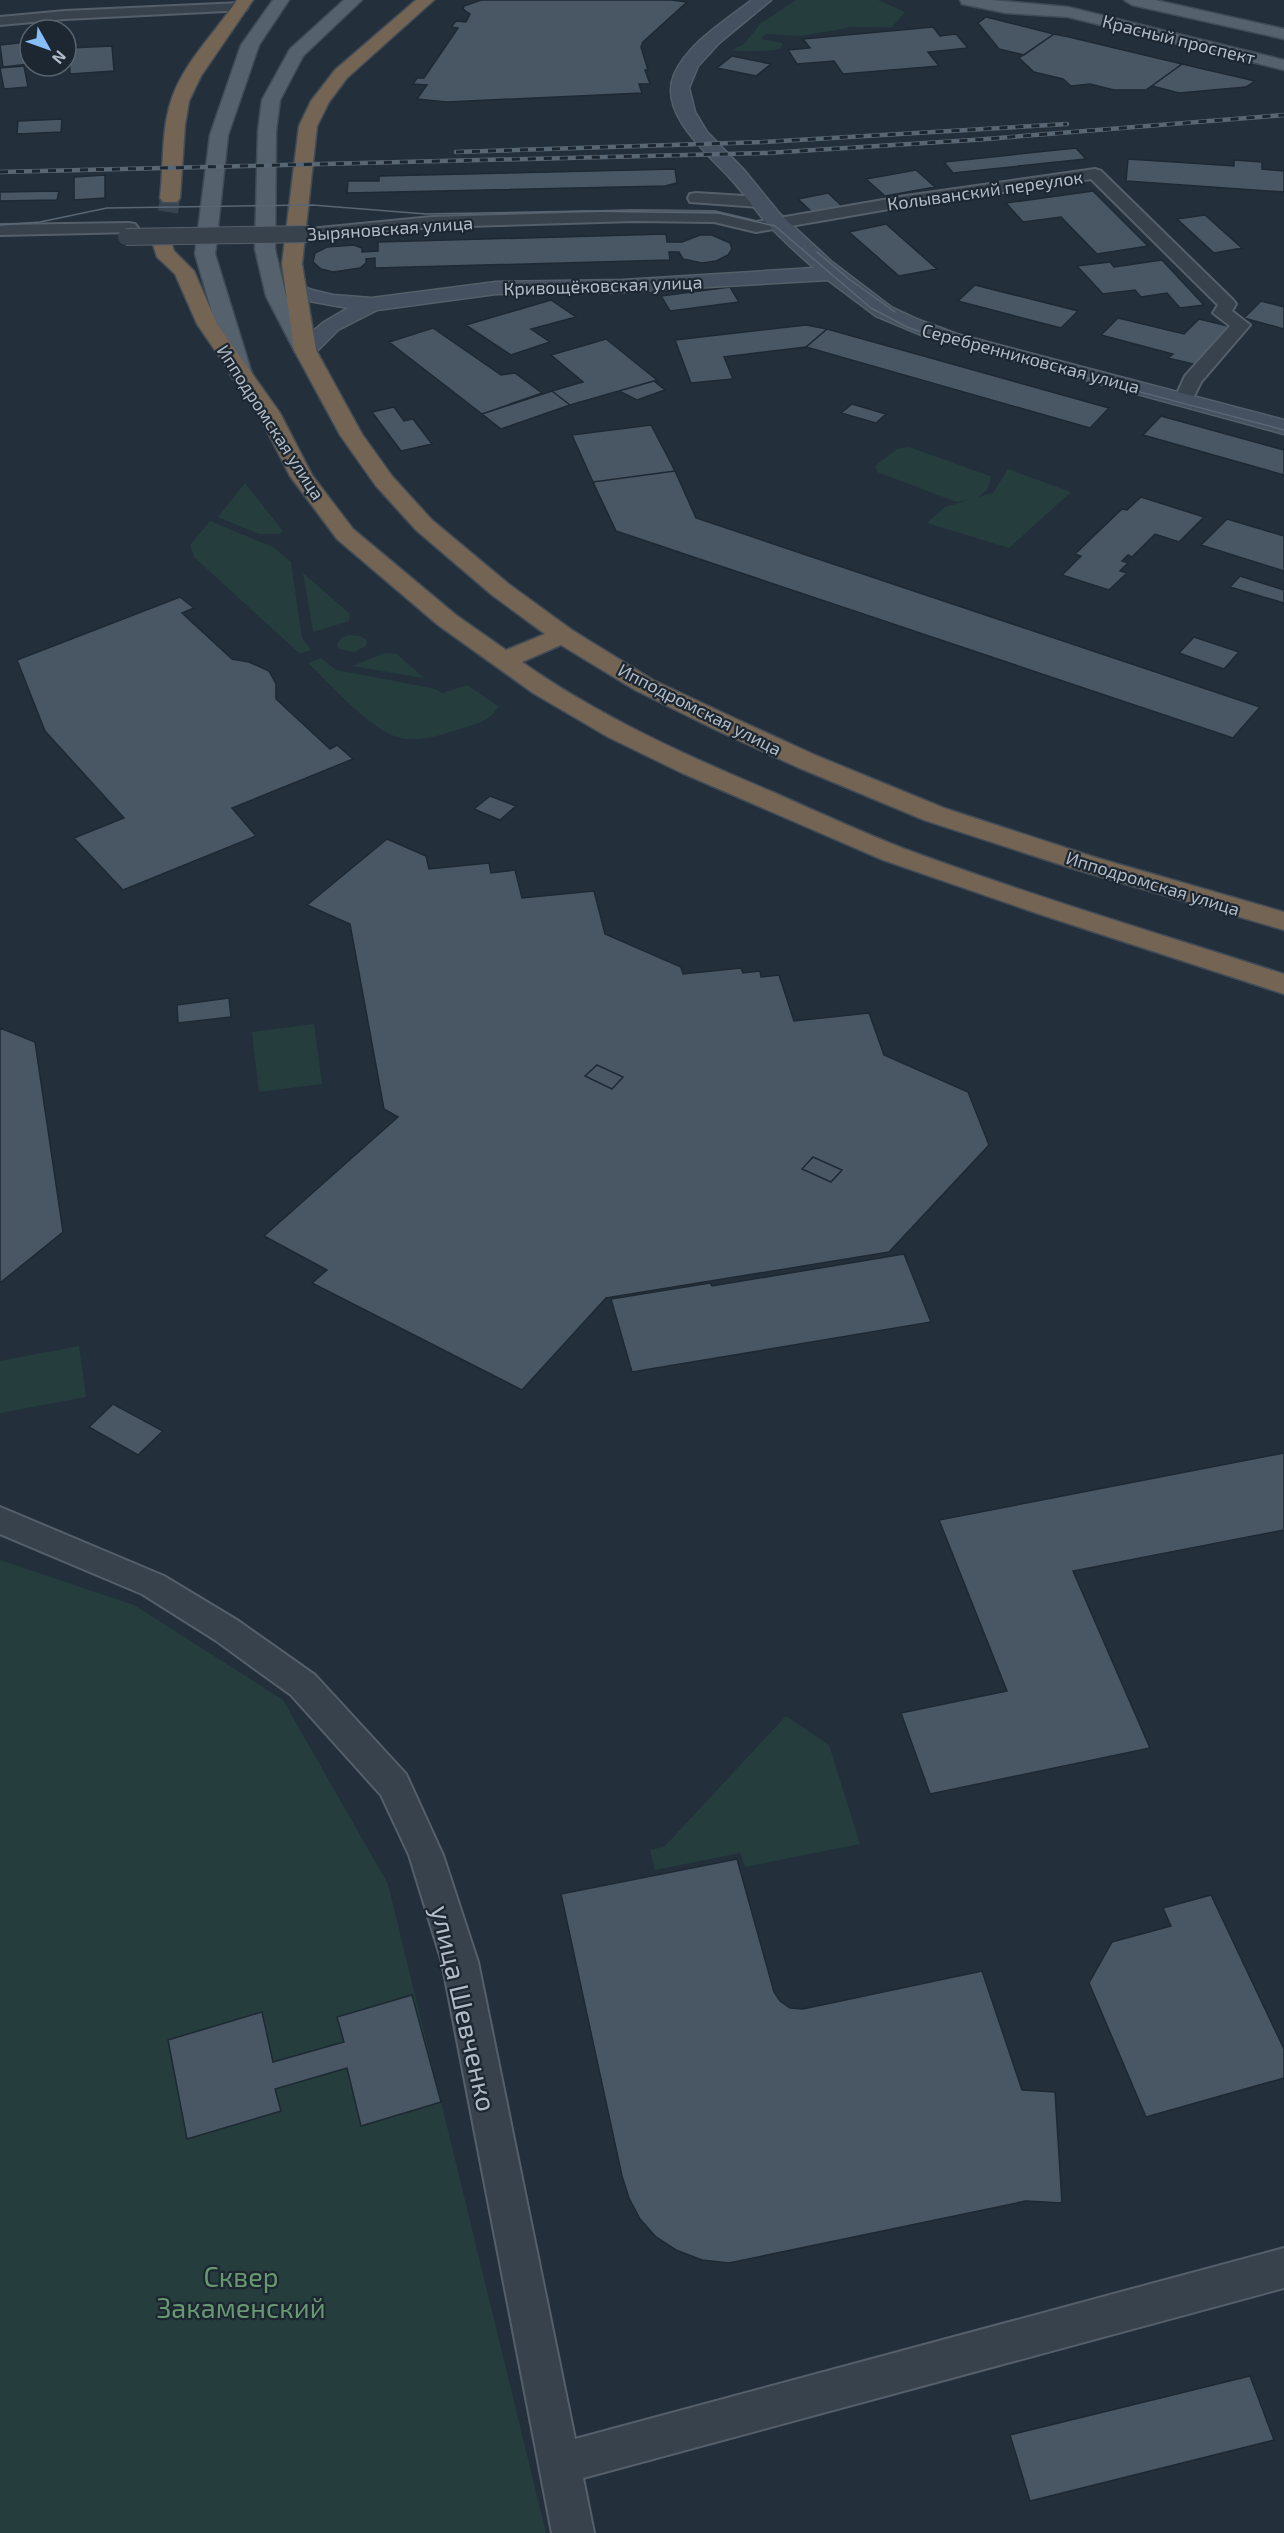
<svg xmlns="http://www.w3.org/2000/svg" width="1284" height="2533" font-family="'Exo 2',sans-serif">
	<style>
		.green { fill: #253d3d }
		.building { fill: #495765; stroke: #1e2933; stroke-width: 1.5 }
		.lines { fill: none; stroke-linecap: round; stroke-linejoin: round }
		.highway-tunnel { stroke: #384551; stroke-width: 20; stroke-dasharray: 20 10; stroke-linecap: butt }
		.street-casing { stroke: #555f6a; stroke-width: 4 }
		.secondary-casing { stroke: #555f6a; stroke-width: 3 }
		.primary-casing { stroke: #404b55; stroke-width: 3 }
		.highway-casing { stroke: #424c57; stroke-width: 3 }
		.street { fill: #37424c; fill-rule: evenodd }
		.secondary { fill: #455160; fill-rule: evenodd }
		.primary { fill: #55616d; fill-rule: evenodd }
		.highway { fill: #736454; fill-rule: evenodd }
		.tram { stroke: #596674; stroke-width: 1.5 }
		.rail-casing { stroke: #596674; stroke-width: 4.5 }
		.rail { stroke: #1c2731; stroke-width: 3; stroke-dasharray: 8; stroke-linecap: butt }
		.street-bridge-casing { stroke: #555f6a; stroke-width: 18; stroke-linecap: butt }
		.street-bridge { stroke: #37424c; stroke-width: 16 }
		.labels { text-anchor: middle; dominant-baseline: central; stroke-width: 4.5; stroke-linejoin: round; paint-order: stroke }
		.far-street-label { font-size: 18px; fill: #b2bcc8; stroke: #1c2731 }
		.near-street-label { font-size: 27px; fill: #b2bcc8; stroke: #1c2731 }
		.near-park-label { font-size: 27px; fill: #699970; stroke: #1c2731 }
	</style>
	<rect width="100%" height="100%" fill="#23303c"/>
	<!-- green -->
	<path class="green" d="M796,0H878L905,12L892,27H852L801,36L766,34L761,39L783,43L780,49C775,51 737,52 732,50L744,44L760,24Z
		M909,447L990,476C992,488 985,491 978,497L993,493L1008,469L1071,492L1009,548L927,523L945,507L968,500L957,502L877,472L875,466L897,449Z
		M245,483L283,531L279,534H259L218,517Z
		M210,521L273,547L291,562L302,638L311,650L300,654L194,557L190,545Z
		M303,573L350,614L349,621L313,632Z
		M349,635L360,636L367,640L366,646L354,652L339,649L337,644L341,638Z
		M385,653L397,654L424,678L352,666Z
		M321,658L336,670L432,688L442,693L467,685L498,706C492,721 475,724 460,729C441,735 422,742 401,738C373,733 330,684 308,663Z
		M314,1024L322,1084L259,1092L252,1032Z
		M79,1346L86,1397L0,1413V1361Z
		M0,1560L134,1605L283,1700L388,1884L546,2533H0Z
		M786,1716L829,1745L860,1844L745,1867L740,1853L655,1870L650,1850L664,1847Z"/>
	<!-- building -->
	<path class="building" d="M481,0H671L687,2L643,42L641,47L648,70H645L650,84H639L642,93L447,102L417,99L427,85L413,84L417,78H424L458,28L451,27L456,21L466,22L470,14L463,9L464,6Z
		M986,17L1054,34L1024,55L999,49L978,23Z
		M933,27L940,36L956,34L968,48L928,52L939,66L843,74L834,61L797,64L788,50L810,48L803,39Z
		M1054,34L1069,37L1182,64L1146,90H1114L1090,84L1071,86L1063,79L1034,72L1019,58Z
		M27,42L30,64L3,67L0,45Z
		M112,46L114,71L70,74L69,48Z
		M732,56L771,64L756,76L717,68Z
		M1182,64L1255,81L1246,87L1179,93L1152,86Z
		M24,66L28,87L4,89L0,68Z
		M62,119L61,132L17,134L18,121Z
		M1076,148L1086,159L953,173L944,162Z
		M1128,159L1234,166V160L1262,162V169L1284,171V192L1126,181Z
		M675,169L677,183L665,186L347,193L348,181H379V176Z
		M916,170L935,187L885,196L866,179Z
		M105,175V198L74,200V177Z
		M59,191L57,200L0,201V192Z
		M1093,191L1148,246L1097,254L1061,217L1023,222L1006,203Z
		M828,193L843,207L813,213L798,199Z
		M1205,215L1242,248L1214,253L1177,219Z
		M886,224L937,269L899,276L849,232Z
		M666,234L667,242H682L700,235H712L730,243L732,249L728,255L716,261L702,263L683,259L679,252H669L670,260L375,268V258L366,259V263L360,268L333,272L321,269L313,262L315,253L327,247L354,245L362,248V252L378,251V242Z
		M1162,260L1204,305L1180,308L1167,293L1141,297L1135,290L1103,294L1077,266L1110,262L1114,267Z
		M975,285L1078,311L1061,328L958,301Z
		M730,287L739,302L670,311L661,296Z
		M551,300L576,317L531,329L550,342L511,355L466,325Z
		M1261,301L1284,307V329L1244,318Z
		M1118,318L1184,334L1199,319L1232,327L1197,365L1168,358L1173,354L1101,335Z
		M806,325L827,329L806,347L724,357L733,379L691,383L675,340Z
		M433,328L501,375L515,373L542,393L482,414L389,342Z
		M827,329L1109,408L1090,428L806,347Z
		M606,339L657,380L570,405L552,391L583,382L551,355Z
		M654,381L665,390L637,400L619,391Z
		M552,391L570,405L501,429L482,414Z
		M852,404L886,414L876,423L841,413Z
		M394,407L404,421L413,419L432,444L401,451L372,412Z
		M1161,416L1284,450V475L1143,435Z
		M651,425L675,471L593,482L572,435Z
		M675,471L696,518L1260,707L1233,738L616,531L593,482Z
		M1141,497L1204,517L1179,542L1155,534L1132,557L1128,555L1122,561L1128,563L1120,571L1127,573L1109,590L1062,575L1081,556L1075,554L1122,509L1127,510Z
		M1227,519L1284,536V571L1201,545Z
		M1240,576L1284,590V603L1230,587Z
		M180,597L194,608L182,613L232,659L249,662L269,671L276,684V699L330,749L337,745L353,759L232,808L256,836L123,890L74,838L124,818L45,731L17,660Z
		M1194,637L1239,652L1224,669L1179,653Z
		M490,796L516,806L500,820L474,809Z
		M387,839L426,856L429,869L489,863L491,873L515,870L522,898L594,891L605,934L681,967L683,974L741,968L743,973L760,971L761,977L779,975L794,1021L869,1013L884,1055L968,1092L989,1145L889,1252L606,1298L522,1390L312,1283L327,1270L264,1236L398,1117L384,1109L350,924L307,905Z
		M229,998L231,1017L178,1023L177,1005Z
		M0,1028L35,1042L63,1232L0,1283Z
		M597,1065L623,1077L612,1089L585,1076Z
		M813,1157L842,1170L831,1182L802,1169Z
		M904,1254L931,1322L632,1372L611,1299L710,1283L712,1286Z
		M113,1404L163,1431L138,1455L89,1427Z
		M1284,1453V1530L1073,1571L1150,1748L930,1794L901,1713L1007,1691L939,1520Z
		M737,1859L774,1992L780,2001L790,2008L803,2009L982,1971L1022,2090L1055,2092L1062,2203L1026,2201L729,2263L702,2260L676,2250L656,2237L640,2219L629,2198L622,2176L561,1894Z
		M1211,1895L1284,2049V2078L1146,2117L1089,1983L1112,1942L1171,1926L1163,1908Z
		M412,1995L441,2102L361,2126L347,2068L275,2089L281,2111L187,2139L168,2040L262,2012L273,2062L344,2042L337,2017Z
		M1250,2376L1274,2440L1030,2501L1010,2435Z"/>
	<g class="lines">
		<!-- highway-tunnel -->
		<path class="highway-tunnel" d="M168,212L170,198"/>
		<defs>
			<path id="street" d="M241,3L246,4L248,7L246,10L65,19L0,25V17L65,11Z
				M1095,169L1101,171L1233,300L1236,304L1232,311L1250,325L1201,382L1190,404H1176L1174,400L1185,376L1230,326L1213,313L1218,305L1091,179L906,206L756,232L714,222L634,221L432,227L309,239L303,238L300,234L303,230L309,229L432,217L634,211L714,212L756,222L906,196Z
				M696,193L760,197L768,202L760,207L690,202L688,198L690,194Z
				M129,223L135,224L138,228L135,232L0,235V225Z
				M0,1507L164,1576L237,1620L315,1675L406,1774L443,1855L478,1962L575,2439L1284,2248V2288L583,2478L594,2533H552L442,1962L409,1855L381,1795L291,1695L215,1640L142,1594L0,1534Z"/>
			<path id="secondary" d="M752,0H771L719,43L698,66L689,88L695,112L707,132L744,170L779,213L832,262L891,307L919,320L957,334L1284,420V434L924,336L876,316L828,280L623,292L496,294L377,310L338,330L313,355L305,356L297,355L294,350L297,345L324,322L348,308L298,299L284,288L287,284L294,282L312,290L333,295L372,298L496,282L623,280L814,268C797,253 780,238 765,221C753,207 743,192 730,178C708,154 658,113 674,75C688,43 725,21 752,0Z"/>
			<path id="primary" d="M273,0H289L259,45L228,135L215,254L252,374L249,379L241,380L233,379L230,374L195,254L210,135L241,45Z
				M344,0H362L303,56L280,100L276,131L275,249L286,296L316,350L313,355L305,356L297,355L294,350L266,296L255,249L258,131L262,100L290,49Z
				M960,0H992L1068,7L1284,60V70L1068,17L1006,13L962,4Z
				M1124,0H1155L1284,29V39L1132,5Z"/>
			<path id="highway" d="M237,0H253L201,76L189,101L185,125L180,198L177,202H163L160,198C164,166 161,132 171,101C183,63 215,33 237,0Z
				M416,0H434L347,78L329,102L317,126L302,264L316,350L362,434L392,476L432,520L510,585L572,630L653,680L732,717L815,755L944,808L1094,857L1284,912V930L1074,869L924,820L797,767L714,729L635,690L561,645L522,662C600,717 687,756 775,793C818,812 861,832 905,849C1029,895 1157,933 1284,974V994L1039,914L883,860L682,773L608,737L533,693L438,625L337,539L290,476L258,413L197,324L175,274L157,257L152,241L155,237H169L174,251L194,271L217,324L280,413L312,475L353,529L456,615L506,650L545,634L492,595L416,530L376,486L340,435L294,350L282,264L299,126L311,101L335,70Z"/>
		</defs>
		<!-- street casing -->
		<use href="#street" class="street-casing"/>
		<!-- secondary casing -->
		<use href="#secondary" class="secondary-casing"/>
		<!-- primary casing -->
		<use href="#primary" class="primary-casing"/>
		<!-- highway casing -->
		<use href="#highway" class="highway-casing"/>
		<!-- street -->
		<use href="#street" class="street"/>
		<!-- secondary -->
		<use href="#secondary" class="secondary"/>
		<!-- primary -->
		<use href="#primary" class="primary"/>
		<!-- highway -->
		<use href="#highway" class="highway"/>
		<!-- tram -->
		<path class="tram" d="M0,225L40,222L107,208L312,205L426,214L585,211L719,213L775,226L871,308L907,327L947,341L1284,430
			M817,252L849,279L895,312"/>
		<defs>
			<path id="rail" d="M456,152L764,142L1067,124
				M0,172L767,153L973,140L1284,115"/>
		</defs>
		<!-- rail casing -->
		<use href="#rail" class="rail-casing"/>
		<!-- rail -->
		<use href="#rail" class="rail"/>
		<defs>
			<path id="street-bridge" d="M126,237L309,234"/>
		</defs>
		<!-- street-bridge casing -->
		<use href="#street-bridge" class="street-bridge-casing"/>
		<!-- street-bridge -->
		<use href="#street-bridge" class="street-bridge"/>
	</g>
	<g class="labels">
		<!-- far-street labels -->
		<g class="far-street-label">
			<text transform="translate(1179 39) rotate(14)">Красный проспект</text>
			<text transform="translate(985 190) rotate(-8)">Колыванский переулок</text>
			<text transform="translate(390 228) rotate(-4)">Зыряновская улица</text>
			<text transform="translate(603 285) rotate(-2)">Кривощёковская улица</text>
			<text transform="translate(1031 358) rotate(15)">Серебренниковская улица</text>
			<text transform="translate(271 422) rotate(57)">Ипподромская улица</text>
			<text transform="translate(700 709) rotate(27)">Ипподромская улица</text>
			<text transform="translate(1153 883) rotate(17)">Ипподромская улица</text>
		</g>
		<!-- near-street labels -->
		<g class="near-street-label">
			<text transform="translate(465 2008) rotate(77)">улица Шевченко</text>
		</g>
		<!-- near-park labels -->
		<g class="near-park-label">
			<text x="241" y="2276">Сквер<tspan x="241" dy="31">Закаменский</tspan></text>
		</g>
	</g>
	<!-- north arrow -->
	<g transform="translate(48 48) rotate(130)"><circle r="28" fill="#1c2731" stroke="#58636d" stroke-width="1.5"/>
	<path d="M0-4.5L10 22L0 15L-10 22Z" fill="#87bdf9"/>
	<text y="-9" font-size="16" font-weight="bold" text-anchor="middle" fill="#b2bcc8">N</text>
	</g>
</svg>
